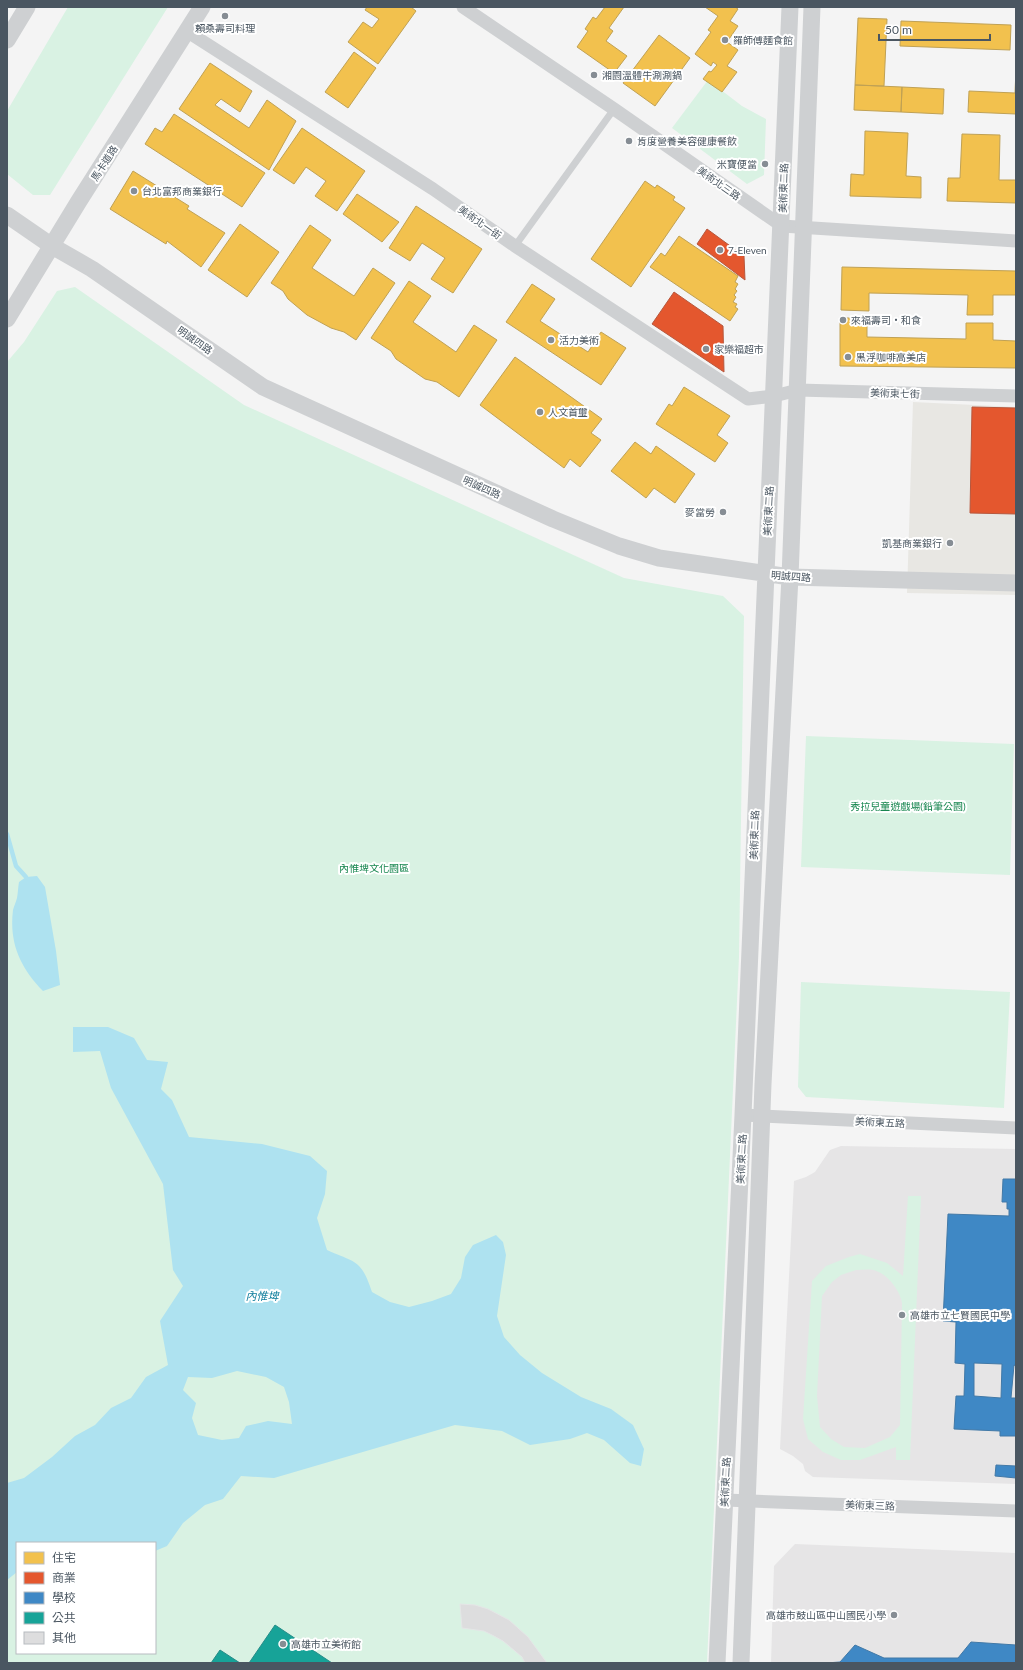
<svg xmlns="http://www.w3.org/2000/svg" width="1023" height="1670" font-family="Lato,'Noto Sans TC',sans-serif">
	<style>
		.commercial { fill: #e8e7e3 }
		.education { fill: #e6e5e6 }
		.green { fill: #d9f2e3; fill-rule: evenodd }
		.water { fill: #aee2f0; fill-rule: evenodd }
		.homes { fill: #f2c14e; stroke: #c0a154 }
		.shops { fill: #e4572e; stroke: #b6573d }
		.schools { fill: #3f88c5; stroke: #4279a7; fill-rule: evenodd }
		.public { fill: #17a398; stroke: #268c88 }
		.lines { fill: none; stroke-linecap: round; stroke-linejoin: round }
		.stream { stroke: #aee2f0; stroke-width: 4.5 }
		.building { fill: #ddddde; stroke: #e5e6e7 }
		.service { stroke: #ced0d2; stroke-width: 7 }
		.minor { stroke: #ced0d2; stroke-width: 13 }
		.tertiary { stroke: #ced0d2; stroke-width: 17 }
		.poi-dot { fill: #868d94; stroke: #fff; stroke-width: 1.5 }
		.labels { text-anchor: middle; dominant-baseline: central; stroke-width: 4; stroke-linejoin: round; paint-order: stroke }
		.poi-label { font-size: 10px; fill: #4a5661; stroke: #fff; text-anchor: start }
		.street-label { font-size: 10px; fill: #4a5661; stroke: #fff }
		.park-label { font-size: 10px; fill: #17864f; stroke: #fff }
		.water-label { font-size: 11px; font-style: italic; fill: #0c7c9b; stroke: #fff }
	</style>
	<rect width="100%" height="100%" fill="#f4f4f4"/>
	<!-- commercial -->
	<path class="commercial" d="M913,402L1016,407V595L907,593Z"/>
	<!-- education -->
	<path class="education" d="M841,1146L1016,1149V1484L813,1477L805,1471L803,1464L793,1456L780,1449L794,1181L806,1177L815,1172L830,1150Z
		M795,1544L1016,1553V1663H771L774,1566Z"/>
	<!-- green -->
	<path class="green" d="M68,7H168L50,195H33L7,174V111Z
		M708,80L742,106L766,119L764,175L747,184L672,128Z
		M75,287L244,405L624,578L723,596L744,616L739,957L707,1663H7V362L24,342L57,291ZM17,1543H155V1653H17Z
		M806,736L1014,744L1010,875L801,867Z
		M801,982L1010,992L1004,1108L806,1097L798,1087Z
		M908,1196H921L910,1460H896V1447L860,1460H841L823,1452L808,1439L803,1419L812,1281L826,1266L849,1257L860,1254L887,1263L903,1276ZM856,1270C862,1270 868,1269 873,1270C887,1273 900,1290 902,1303L900,1425L890,1437L865,1448L844,1447L831,1439L820,1427L817,1396L822,1296L832,1282L841,1275Z"/>
	<!-- water -->
	<path class="water" d="M37,876L45,887L56,951L60,985L43,991C20,967 9,943 13,910C14,906 16,902 17,898C18,893 18,887 19,882L26,877Z
		M73,1027H108L134,1038L147,1060L168,1062L161,1089L172,1100L189,1137L262,1144L310,1156L327,1171L325,1194L317,1218L327,1250C356,1263 361,1259 372,1292L390,1302L409,1307L432,1301L451,1294L461,1278L465,1257L473,1245L496,1235L503,1242L506,1255L497,1316L504,1337L520,1355L542,1373L581,1397L611,1409L633,1425L644,1449L641,1466L630,1463L604,1440L587,1433L570,1439L530,1445L502,1431L455,1425L274,1478L241,1476L223,1499L205,1505L183,1523L167,1546L155,1551V1543H17V1572L7,1580V1483L24,1478L52,1457L75,1436L95,1425L111,1408L131,1398L146,1377L168,1365L160,1321L183,1286L173,1270L163,1184L111,1088L100,1051L73,1052ZM237,1371L266,1377L284,1387L289,1402L292,1424L268,1421L246,1426L239,1438L222,1440L198,1435L192,1418L196,1403L183,1390L188,1377L212,1378Z"/>
	<!-- homes -->
	<path class="homes" d="M367,7H411L416,11L378,64L348,42L363,22L372,28L379,19L365,10Z
		M605,7H624L609,28L613,31L606,41L627,56L614,73L577,47L588,31L585,29L593,17L596,19Z
		M705,7H735L738,9L730,21L738,26L727,42L738,50L727,66L737,72L722,92L703,79L709,71L711,72L717,65L713,62L711,66L695,54L711,32L708,30L718,16Z
		M858,18L887,19L884,86L855,85Z
		M901,21L1011,25L1010,50L900,46Z
		M659,35L690,58L655,106L623,83Z
		M354,52L376,68L348,108L325,92Z
		M210,63L252,91L240,112L221,99L215,105L249,128L267,100L296,121L269,170L179,109Z
		M1016,69V114L968,112L969,91L1015,93Z
		M855,85L902,87L901,112L854,110Z
		M902,87L944,89L943,114L901,112Z
		M174,114L265,173L242,207L145,144L155,128L162,132Z
		M302,128L365,171L337,211L315,196L326,181L306,167L294,184L273,170Z
		M865,131L908,133L906,176L921,177V198L850,196L851,174L864,175Z
		M962,134L1000,135L999,180H1016V203L947,201L948,178H960Z
		M133,171L189,206L187,209L225,233L201,267L167,241L166,244L110,209Z
		M645,181L655,188L657,185L675,197L673,200L685,208L631,287L591,259Z
		M357,194L399,222L382,242L343,214Z
		M416,206L482,249L453,293L431,279L445,258L422,243L410,261L389,248Z
		M240,224L279,252L247,297L208,270Z
		M310,225L331,240L312,268L354,296L373,268L395,283L356,340L344,332L331,328L307,315L288,299L283,291L271,283Z
		M679,236L738,276L735,282L738,284L735,289L737,291L734,295L736,297L733,302L737,304L735,307L738,309L730,321L650,267L661,253L665,256Z
		M842,267L1016,271V295H993V315H967L968,295L869,293V311L841,310Z
		M409,281L431,296L413,322L456,352L474,325L497,340L459,397L437,382L425,379L396,359L391,351L371,338Z
		M532,284L555,299L540,321L588,352L601,332L626,348L601,385L506,322Z
		M840,318H867V337L966,339V323H993V340L1016,341V368L840,366Z
		M515,357L602,419L591,433L601,440L580,467L570,459L564,468L480,405Z
		M684,387L730,416L717,435L728,443L715,462L656,424L669,404L672,406Z
		M635,442L651,454L656,446L695,474L675,503L654,488L646,498L611,471Z"/>
	<!-- shops -->
	<path class="shops" d="M707,229L744,256L745,280L697,244Z
		M674,292L723,326L724,372L652,324Z
		M972,407L1016,408V514L970,513Z"/>
	<!-- schools -->
	<path class="schools" d="M1003,1179H1016V1366L1014,1365L1011,1398H1016V1436H1000V1431L954,1429L956,1396H964L965,1364L955,1363L956,1322L943,1321L948,1214L1009,1216V1209H1007V1202H1002ZM974,1363L1002,1364L1001,1398L974,1396Z
		M996,1465L1016,1466V1478L995,1476Z
		M971,1642L1016,1645V1663H826L840,1662L855,1645L884,1658H958Z"/>
	<!-- public -->
	<path class="public" d="M275,1625L332,1663H249Z
		M220,1650L240,1663H211Z"/>
	<g class="lines">
		<!-- stream -->
		<path class="stream" d="M7,834L16,866L26,877"/>
	</g>
	<!-- building -->
	<path class="building" d="M460,1604L475,1605L488,1609L509,1620L528,1637L547,1663H525L522,1657L503,1641L494,1636L484,1631L462,1628Z"/>
	<g class="lines">
		<!-- service -->
		<path class="service" d="M515,246L614,109"/>
		<!-- minor -->
		<path class="minor" d="M463,7L614,109L782,226L1016,241
			M188,32L433,189L515,246L748,399L774,396L798,390L1016,396
			M743,1115L1016,1128
			M725,1500L1016,1511"/>
		<!-- tertiary -->
		<path class="tertiary" d="M7,40L27,7
			M7,215L52,246L92,269L263,387L553,519L619,546L659,558L790,577L1016,583
			M7,319L79,201L202,7
			M717,1663L743,1115L790,7
			M741,1663L763,1084L790,577L812,7"/>
	</g>
	<!-- markers -->
	<g class="poi-dot">
		<circle cx="225" cy="16" r="4"/>
		<circle cx="725" cy="40" r="4"/>
		<circle cx="594" cy="75" r="4"/>
		<circle cx="629" cy="141" r="4"/>
		<circle cx="765" cy="164" r="4"/>
		<circle cx="134" cy="191" r="4"/>
		<circle cx="720" cy="250" r="4"/>
		<circle cx="843" cy="320" r="4"/>
		<circle cx="551" cy="340" r="4"/>
		<circle cx="706" cy="349" r="4"/>
		<circle cx="848" cy="357" r="4"/>
		<circle cx="540" cy="412" r="4"/>
		<circle cx="723" cy="512" r="4"/>
		<circle cx="950" cy="543" r="4"/>
		<circle cx="902" cy="1315" r="4"/>
		<circle cx="894" cy="1615" r="4"/>
		<circle cx="283" cy="1644" r="4"/>
	</g>
	<g class="labels">
		<!-- poi labels -->
		<g class="poi-label">
			<text x="225" y="28" text-anchor="middle">賴桑壽司料理</text>
			<text x="733" y="40">羅師傅麵食館</text>
			<text x="602" y="75">湘園溫體牛涮涮鍋</text>
			<text x="637" y="141">肯度營養美容健康餐飲</text>
			<text x="757" y="164" text-anchor="end">米寶便當</text>
			<text x="142" y="191">台北富邦商業銀行</text>
			<text x="728" y="250">7-Eleven</text>
			<text x="851" y="320">來福壽司‧和食</text>
			<text x="559" y="340">活力美術</text>
			<text x="714" y="349">家樂福超市</text>
			<text x="856" y="357">黑浮咖啡高美店</text>
			<text x="548" y="412">人文首璽</text>
			<text x="715" y="512" text-anchor="end">麥當勞</text>
			<text x="942" y="543" text-anchor="end">凱基商業銀行</text>
			<text x="910" y="1315">高雄市立七賢國民中學</text>
			<text x="886" y="1615" text-anchor="end">高雄市鼓山區中山國民小學</text>
			<text x="291" y="1644">高雄市立美術館</text>
		</g>
		<!-- street labels -->
		<g class="street-label">
			<text transform="translate(104 163) rotate(-57)">馬卡道路</text>
			<text transform="translate(719 183) rotate(35)">美術北三路</text>
			<text transform="translate(783 188) rotate(-88)">美術東二路</text>
			<text transform="translate(480 222) rotate(35)">美術北一街</text>
			<text transform="translate(195 340) rotate(35)">明誠四路</text>
			<text transform="translate(895 393) rotate(2)">美術東七街</text>
			<text transform="translate(482 487) rotate(24)">明誠四路</text>
			<text transform="translate(768 511) rotate(-87)">美術東二路</text>
			<text transform="translate(791 576) rotate(4)">明誠四路</text>
			<text transform="translate(754 835) rotate(-88)">美術東二路</text>
			<text transform="translate(880 1122) rotate(3)">美術東五路</text>
			<text transform="translate(741 1159) rotate(-87)">美術東二路</text>
			<text transform="translate(725 1482) rotate(-87)">美術東二路</text>
			<text transform="translate(870 1505) rotate(2)">美術東三路</text>
		</g>
		<!-- park labels -->
		<g class="park-label">
			<text x="908" y="806">秀拉兒童遊戲場(鉛筆公園)</text>
			<text x="374" y="868">內惟埤文化園區</text>
		</g>
		<!-- water labels -->
		<g class="water-label">
			<text x="262" y="1295">內惟埤</text>
		</g>
	</g>
	<!-- border -->
	<rect width="1023" height="1670" fill="none" stroke="#4a5661" stroke-width="16"/>
	<!-- legend -->
	<rect x="16" y="1542" width="140" height="112" fill="#ffffff" stroke="#b7bbc0"/>
	<rect x="24" y="1552" width="20" height="12" fill="#f2c14e" stroke="#b7bbc0"/>
	<text x="52" y="1562" font-size="12" fill="#4a5661">住宅</text>
	<rect x="24" y="1572" width="20" height="12" fill="#e4572e" stroke="#b7bbc0"/>
	<text x="52" y="1582" font-size="12" fill="#4a5661">商業</text>
	<rect x="24" y="1592" width="20" height="12" fill="#3f88c5" stroke="#b7bbc0"/>
	<text x="52" y="1602" font-size="12" fill="#4a5661">學校</text>
	<rect x="24" y="1612" width="20" height="12" fill="#17a398" stroke="#b7bbc0"/>
	<text x="52" y="1622" font-size="12" fill="#4a5661">公共</text>
	<rect x="24" y="1632" width="20" height="12" fill="#ddddde" stroke="#b7bbc0"/>
	<text x="52" y="1642" font-size="12" fill="#4a5661">其他</text>
	<!-- scale -->
	<path d="M879 34v6h111v-6" fill="none" stroke="#4a5661" stroke-width="2"/>
	<text x="885" y="34" font-size="12" fill="#4a5661" stroke="#ffffff" stroke-width="3" paint-order="stroke">50 m</text>
</svg>
